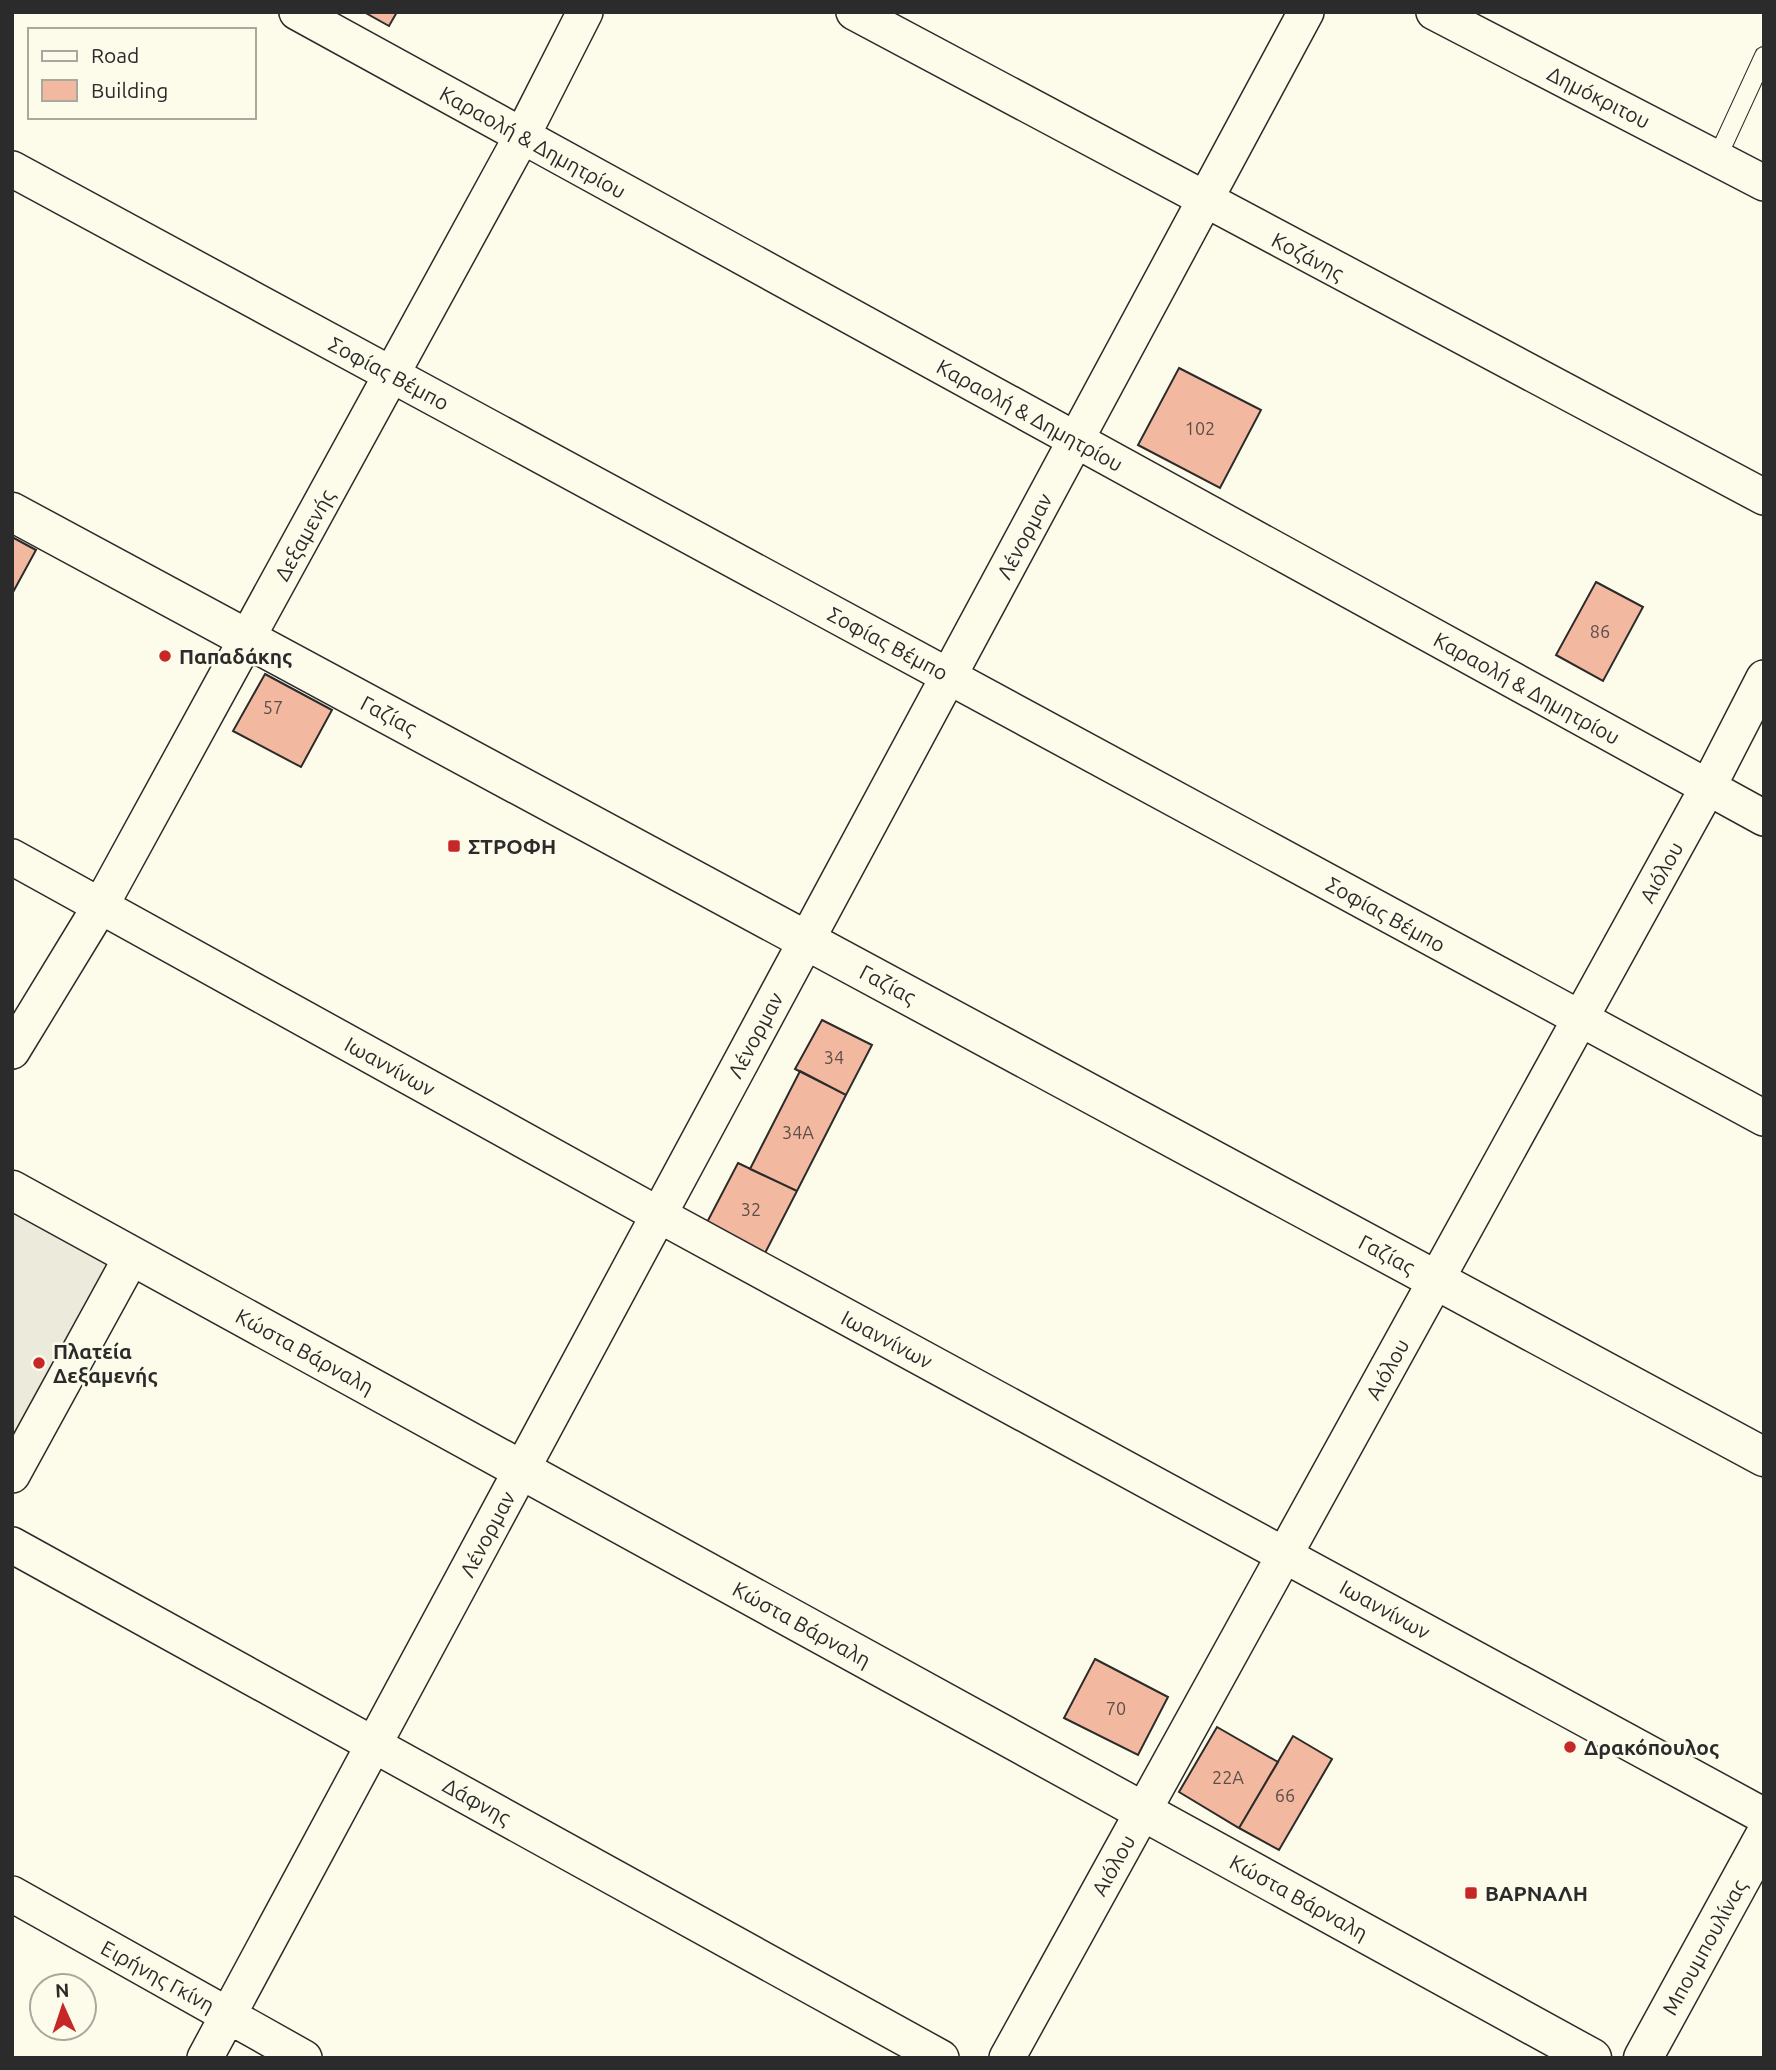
<svg xmlns="http://www.w3.org/2000/svg" width="1776" height="2070" font-family="Ubuntu,sans-serif">
	<style>
		.parking { fill: #eceadb; stroke: #74746e; stroke-width: 2 }
		.building { fill: #f2b8a0; stroke: #2b2b2b; stroke-width: 2 }
		.lines { fill: none; stroke-linecap: round; stroke-linejoin: round }
		.lane-casing { stroke: #2b2b2b; stroke-width: 20 }
		.street-casing { stroke: #2b2b2b; stroke-width: 38 }
		.secondary-casing { stroke: #2b2b2b; stroke-width: 41 }
		.lane { stroke: #fdfbea; stroke-width: 18 }
		.street { stroke: #fdfbea; stroke-width: 35 }
		.secondary { stroke: #fdfbea; stroke-width: 38 }
		.poi-dot { fill: #c62828; stroke: #fdfbea; stroke-width: 2.5 }
		.labels { text-anchor: middle; dominant-baseline: central; stroke-width: 5; stroke-linejoin: round; paint-order: stroke }
		.number-label { font-size: 18px; fill: #5d4e48 }
		.street-label { font-size: 21px; fill: #2b2b2b; stroke: #fdfbea }
		.poi-label { font-size: 21px; font-weight: bold; fill: #2b2b2b; stroke: #fdfbea; text-anchor: start }
	</style>
	<rect width="100%" height="100%" fill="#fdfbea"/>
	<!-- parking -->
	<path class="parking" d="M12,1195L126,1257L12,1460Z"/>
	<!-- building -->
	<path class="building" d="M364,12H397L389,26Z
		M1179,368L1261,410L1220,488L1138,445Z
		M12,537L36,550L12,594Z
		M1596,582L1643,607L1603,681L1556,655Z
		M265,674L332,710L301,767L233,731Z
		M822,1020L872,1045L846,1095L795,1069Z
		M800,1071L846,1095L797,1191L750,1169Z
		M738,1163L797,1191L763,1257L704,1228Z
		M1095,1659L1168,1697L1138,1755L1064,1718Z
		M1217,1727L1278,1762L1239,1828L1179,1792Z
		M1293,1736L1332,1759L1279,1850L1239,1828Z"/>
	<g class="lines">
		<defs>
			<path id="lane" d="M1717,158L1764,56"/>
			<path id="street" d="M297,12L1764,818
				M854,12L1764,497
				M1434,12L1764,183
				M12,169L1764,1118
				M12,857L659,1215L1764,1816
				M12,1051L101,905L522,136L585,12
				M12,1475L132,1256
				M12,1545L941,2058
				M12,1894L304,2058
				M205,2058L1306,12
				M1007,2058L1708,787L1764,678"/>
			<path id="secondary" d="M12,512L1764,1457
				M12,1190L1592,2058
				M1643,2058L1764,1837"/>
		</defs>
		<!-- lane casing -->
		<use href="#lane" class="lane-casing"/>
		<!-- street casing -->
		<use href="#street" class="street-casing"/>
		<!-- secondary casing -->
		<use href="#secondary" class="secondary-casing"/>
		<!-- lane -->
		<use href="#lane" class="lane"/>
		<!-- street -->
		<use href="#street" class="street"/>
		<!-- secondary -->
		<use href="#secondary" class="secondary"/>
	</g>
	<!-- markers -->
	<g class="poi-dot">
		<circle cx="165" cy="656" r="7"/>
		<rect x="447" y="839" width="14" height="14" rx="3.5"/>
		<circle cx="39" cy="1363" r="7"/>
		<circle cx="1570" cy="1747" r="7"/>
		<rect x="1464" y="1886" width="14" height="14" rx="3.5"/>
	</g>
	<g class="labels">
		<!-- number labels -->
		<g class="number-label">
			<text x="1200" y="428">102</text>
			<text x="1600" y="631">86</text>
			<text x="273" y="707">57</text>
			<text x="834" y="1057">34</text>
			<text x="798" y="1132">34Α</text>
			<text x="751" y="1209">32</text>
			<text x="1116" y="1708">70</text>
			<text x="1228" y="1777">22A</text>
			<text x="1285" y="1795">66</text>
		</g>
		<!-- street labels -->
		<g class="street-label">
			<text transform="translate(1599 97) rotate(27)">Δημόκριτου</text>
			<text transform="translate(533 142) rotate(29)">Καραολή &amp; Δημητρίου</text>
			<text transform="translate(1308 256) rotate(28)">Κοζάνης</text>
			<text transform="translate(389 373) rotate(28)">Σοφίας Βέμπο</text>
			<text transform="translate(1030 415) rotate(29)">Καραολή &amp; Δημητρίου</text>
			<text transform="translate(304 535) rotate(-61)">Δεξαμενής</text>
			<text transform="translate(1024 536) rotate(-62)">Λένορμαν</text>
			<text transform="translate(888 643) rotate(28)">Σοφίας Βέμπο</text>
			<text transform="translate(1527 688) rotate(29)">Καραολή &amp; Δημητρίου</text>
			<text transform="translate(389 715) rotate(28)">Γαζίας</text>
			<text transform="translate(1661 872) rotate(-61)">Αιόλου</text>
			<text transform="translate(1386 914) rotate(29)">Σοφίας Βέμπο</text>
			<text transform="translate(888 984) rotate(28)">Γαζίας</text>
			<text transform="translate(755 1035) rotate(-62)">Λένορμαν</text>
			<text transform="translate(390 1066) rotate(29)">Ιωαννίνων</text>
			<text transform="translate(1387 1254) rotate(28)">Γαζίας</text>
			<text transform="translate(887 1339) rotate(28)">Ιωαννίνων</text>
			<text transform="translate(305 1351) rotate(29)">Κώστα Βάρναλη</text>
			<text transform="translate(1387 1369) rotate(-61)">Αιόλου</text>
			<text transform="translate(487 1534) rotate(-62)">Λένορμαν</text>
			<text transform="translate(1385 1609) rotate(29)">Ιωαννίνων</text>
			<text transform="translate(802 1624) rotate(29)">Κώστα Βάρναλη</text>
			<text transform="translate(477 1801) rotate(29)">Δάφνης</text>
			<text transform="translate(1113 1865) rotate(-61)">Αιόλου</text>
			<text transform="translate(1299 1897) rotate(29)">Κώστα Βάρναλη</text>
			<text transform="translate(1704 1947) rotate(-61)">Μπουμπουλίνας</text>
			<text transform="translate(158 1976) rotate(29)">Ειρήνης Γκίνη</text>
		</g>
		<!-- poi labels -->
		<g class="poi-label">
			<text x="179" y="656">Παπαδάκης</text>
			<text x="468" y="846">ΣΤΡΟΦΗ</text>
			<text x="53" y="1351">Πλατεία<tspan x="53" dy="24">Δεξαμενής</tspan></text>
			<text x="1584" y="1747">Δρακόπουλος</text>
			<text x="1485" y="1893">ΒΑΡΝΑΛΗ</text>
		</g>
	</g>
	<!-- border -->
	<rect width="1776" height="2070" fill="none" stroke="#2b2b2b" stroke-width="28"/>
	<!-- legend -->
	<rect x="28" y="28" width="228" height="91" fill="#fdfbea" stroke="#a9a89e" stroke-width="2"/>
	<rect x="42" y="51" width="35" height="10" fill="#fdfbea" stroke="#a9a89e" stroke-width="2"/>
	<text x="91" y="63" font-size="21" fill="#2b2b2b">Road</text>
	<rect x="42" y="80" width="35" height="21" fill="#f2b8a0" stroke="#a9a89e" stroke-width="2"/>
	<text x="91" y="98" font-size="21" fill="#2b2b2b">Building</text>
	<!-- north arrow -->
	<g transform="translate(63 2007) rotate(357)"><circle r="33" fill="#fdfbea" stroke="#a9a89e" stroke-width="2"/>
	<path d="M0-5L12 26L0 18L-12 26Z" fill="#c62828"/>
	<text y="-10" font-size="19" font-weight="bold" text-anchor="middle" fill="#2b2b2b">N</text>
	</g>
</svg>
